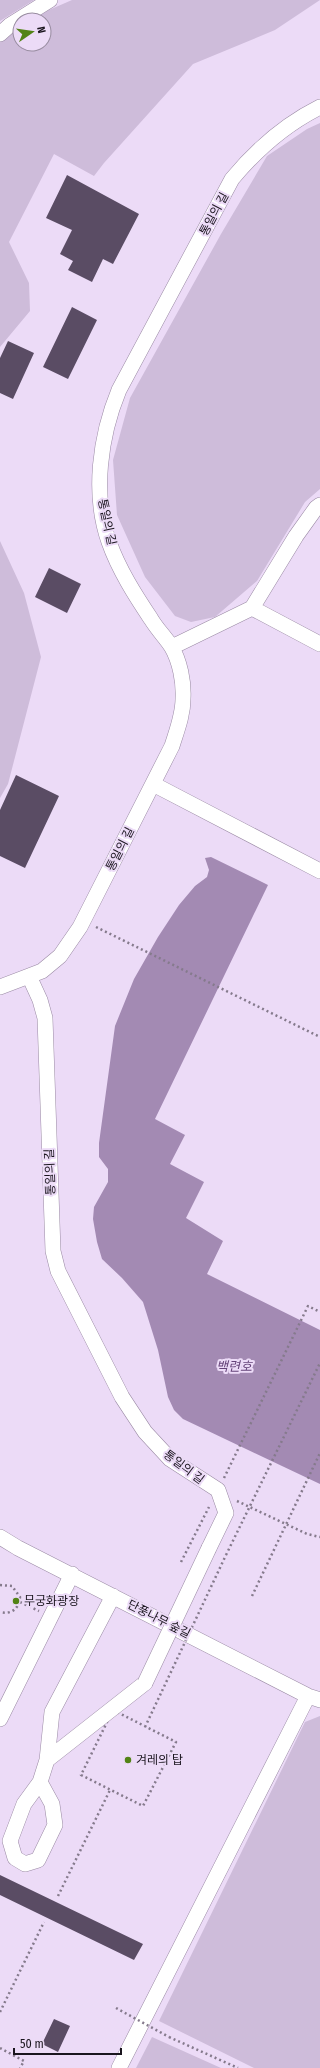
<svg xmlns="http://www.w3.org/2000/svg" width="320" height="2068" font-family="'Fira Sans Condensed','Noto Sans KR',sans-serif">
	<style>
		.green { fill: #cebcda }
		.water { fill: #a38ab3 }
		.building { fill: #5a4c64 }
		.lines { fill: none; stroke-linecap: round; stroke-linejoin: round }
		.minor-casing { stroke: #9a8aa4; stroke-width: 16 }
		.path { stroke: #857a8c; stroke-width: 2.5; stroke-dasharray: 2 3; stroke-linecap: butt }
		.minor { stroke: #fff; stroke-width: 15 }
		.minor-bridge-casing { stroke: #9a8aa4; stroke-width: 16; stroke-linecap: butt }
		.path-bridge { stroke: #857a8c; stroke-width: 2.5; stroke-dasharray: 2 3; stroke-linecap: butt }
		.minor-bridge { stroke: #fff; stroke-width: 15 }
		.poi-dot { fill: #528315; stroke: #ecdbf7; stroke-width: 1.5 }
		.labels { text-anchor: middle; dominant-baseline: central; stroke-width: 4; stroke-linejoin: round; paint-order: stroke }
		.street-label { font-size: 12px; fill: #1a151e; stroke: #ecdbf7 }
		.poi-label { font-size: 12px; fill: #1a151e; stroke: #ecdbf7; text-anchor: start }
		.water-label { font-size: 13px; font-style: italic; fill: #654379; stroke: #ecdbf7 }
	</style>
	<rect width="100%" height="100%" fill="#ecdbf7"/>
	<!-- green -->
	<path class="green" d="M0,0H34L0,21Z
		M72,0H320L275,30L193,64L104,163L94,176L54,154L9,242L29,283L30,311L0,347V41L20,28V44H44V20H33L49,10Z
		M320,123V489L305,502L257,581L215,617L191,622L175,616L145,577L117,515L113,460L130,398L221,234L267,156L307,129Z
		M0,541L24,593L41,657L8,784L0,798Z
		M320,1716V2068H254L159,2021L305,1722Z
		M152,2037L221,2068H136Z"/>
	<!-- water -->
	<path class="water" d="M211,857L268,885L155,1119L185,1135L170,1164L204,1182L186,1218L223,1241L207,1274L320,1330V1484L183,1419L174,1410L168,1397L158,1350L143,1302L122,1278L102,1259L97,1242L93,1219L94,1207L108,1182V1169L99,1157V1143L115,1026L134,979L158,937L179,905L195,886L207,877L209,870L205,858Z"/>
	<!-- building -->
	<path class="building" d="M67,175L139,214L113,264L103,259L92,282L68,270L73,261L60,254L72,230L46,218Z
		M72,307L97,320L68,379L43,367Z
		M8,341L34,353L13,399L0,393V358Z
		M49,568L81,584L67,613L35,597Z
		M16,775L59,796L25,868L0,856V810Z
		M0,1875L143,1944L134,1960L0,1895Z
		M54,2019L70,2026L58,2052L42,2044Z"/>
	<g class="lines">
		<defs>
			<path id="minor" d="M0,34L10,25L50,0
				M252,608L320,644
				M172,647L252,608L296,536L316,508L320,505
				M153,784L320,871
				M0,987L29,976
				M0,1537L18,1548L308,1696L320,1700
				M209,1548L226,1513L218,1490L170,1459L145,1432L122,1397L58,1271L53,1251L45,1018L40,1000L29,976L42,971L60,956L80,927L172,746C177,730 183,715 183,699C184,682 180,661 171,646C165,637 157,629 151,619C135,595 119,570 109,542C92,494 100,436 119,390L232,179C257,149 284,125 320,107
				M0,1719L72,1574
				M47,1760L52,1712L113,1596
				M40,1782L52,1804L55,1825L38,1860L25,1864L15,1858L10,1841L24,1804L40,1782L47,1760L145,1683
				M119,2068L308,1696"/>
		</defs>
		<!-- minor casing -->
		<use href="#minor" class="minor-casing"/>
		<!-- path -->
		<path class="path" d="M96,927L320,1037
			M224,1478L308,1306L320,1312
			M237,1501L307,1534L320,1537
			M226,1555L320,1363
			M181,1562L209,1507
			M0,1585L12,1586L20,1597C19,1609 11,1615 0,1612
			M252,1596L320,1453
			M20,1602L39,1611
			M113,1710L176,1742L143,1806L81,1775Z
			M145,1727L162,1691
			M58,1896L110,1790
			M0,2012L44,1922
			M169,2037L238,2068
			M0,2048L24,2061L20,2068"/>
		<!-- minor -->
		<use href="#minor" class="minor"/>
		<defs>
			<path id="minor-bridge" d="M145,1683L209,1548"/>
		</defs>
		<!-- minor-bridge casing -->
		<use href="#minor-bridge" class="minor-bridge-casing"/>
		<!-- path-bridge -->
		<path class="path-bridge" d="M162,1691L226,1555
			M116,2008L169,2037"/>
		<!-- minor-bridge -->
		<use href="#minor-bridge" class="minor-bridge"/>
	</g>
	<!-- markers -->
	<g class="poi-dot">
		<circle cx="16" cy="1601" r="4"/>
		<circle cx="128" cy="1760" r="4"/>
	</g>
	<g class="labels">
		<!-- street labels -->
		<g class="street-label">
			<text transform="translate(214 214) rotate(-62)">통일의 길</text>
			<text transform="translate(107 522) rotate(78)">통일의 길</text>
			<text transform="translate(120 849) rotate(-63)">통일의 길</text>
			<text transform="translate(50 1172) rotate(-92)">통일의 길</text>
			<text transform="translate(184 1467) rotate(37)">통일의 길</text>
			<text transform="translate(159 1619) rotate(27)">단풍나무 숲길</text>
		</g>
		<!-- poi labels -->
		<g class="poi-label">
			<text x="24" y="1601">무궁화광장</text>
			<text x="136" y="1760">겨레의 탑</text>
		</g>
		<!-- water labels -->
		<g class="water-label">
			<text x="234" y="1366">백련호</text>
		</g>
	</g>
	<!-- north arrow -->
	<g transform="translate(32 32) rotate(77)"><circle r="19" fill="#ecdbf7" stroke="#988ca0"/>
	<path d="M0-3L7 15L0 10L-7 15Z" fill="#528315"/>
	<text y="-6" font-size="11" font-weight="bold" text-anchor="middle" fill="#1a151e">N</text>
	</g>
	<!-- scale -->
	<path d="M14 2048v6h107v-6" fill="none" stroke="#1a151e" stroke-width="2"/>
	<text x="20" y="2048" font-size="12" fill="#1a151e" stroke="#ecdbf7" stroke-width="3" paint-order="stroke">50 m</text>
</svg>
